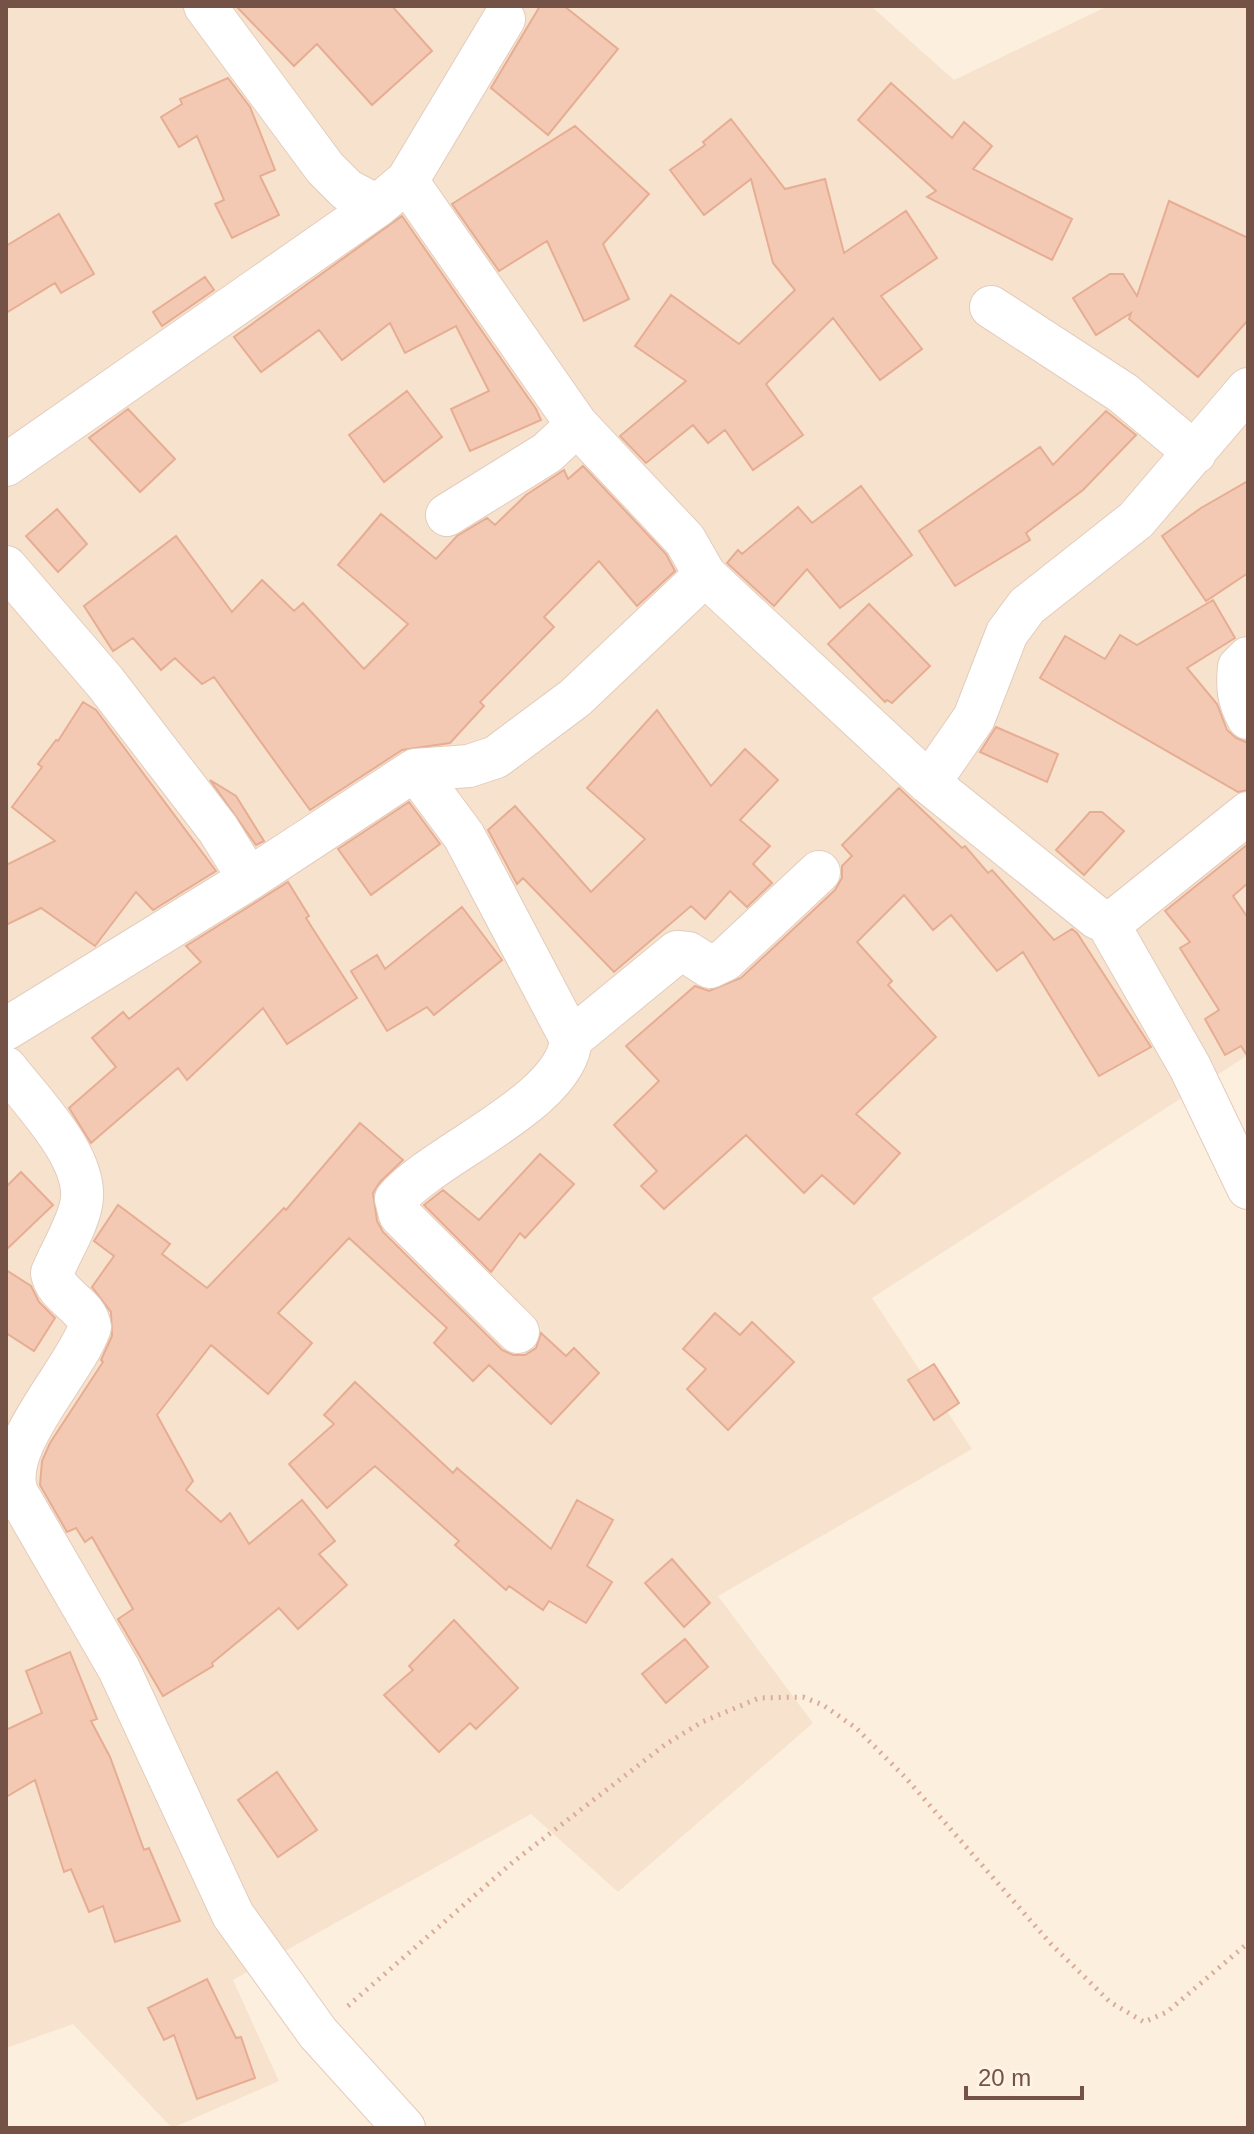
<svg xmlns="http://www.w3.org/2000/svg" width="1254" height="2134" font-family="Arial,sans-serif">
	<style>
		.residential { fill: #f7e2ce }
		.building { fill: #f4c9b3; stroke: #e7ad93; stroke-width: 2 }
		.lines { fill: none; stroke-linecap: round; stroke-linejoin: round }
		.minor-casing { stroke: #e3ccbc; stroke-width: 44 }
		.path { stroke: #d8ac97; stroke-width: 5; stroke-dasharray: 2 6; stroke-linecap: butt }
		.minor { stroke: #fff; stroke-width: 42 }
	</style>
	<rect width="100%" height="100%" fill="#fdefdd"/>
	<!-- residential -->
	<path class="residential" d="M6,6H871L954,80L1108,6H1248V1055L872,1298L972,1449L718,1596L813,1723L618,1892L531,1814L233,1980L279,2081L172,2128L73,2024L6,2048Z"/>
	<!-- building -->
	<path class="building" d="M236,6H392L432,51L372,105L317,44L294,66Z
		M540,6H564L618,49L548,135L491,88Z
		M228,78L250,107L275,170L260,176L279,215L232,238L215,204L224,200L197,136L179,147L161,117L182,104L180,99Z
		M891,83L952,138L964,122L992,146L973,169L1072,219L1052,260L927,197L936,191L858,120Z
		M731,119L785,189L825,179L844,253L906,211L937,258L881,296L922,349L880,380L833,318L766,384L803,435L753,470L725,430L708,443L693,425L646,463L620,436L686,381L635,346L671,295L739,344L795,290L773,263L751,179L704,215L670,170L705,145L703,142Z
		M575,126L649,194L603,244L629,299L584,321L547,241L499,271L452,204Z
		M1169,201L1248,238V320L1198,377L1129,319L1131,313L1096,335L1073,298L1110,274H1123L1137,296Z
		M59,214L94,274L61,293L55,283L6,313V246Z
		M402,216L536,409L541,420L470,451L451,409L489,391L456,326L405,353L390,323L342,360L319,330L261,372L234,337Z
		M205,277L214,290L162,326L153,312Z
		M407,391L442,437L384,482L349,435Z
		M128,409L175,459L140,492L89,438Z
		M1106,411L1136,435L1083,490L1026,533L1030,540L955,586L919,531L1040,447L1053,465Z
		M583,466L666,554L675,571L637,606L599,561L544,617L554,627L480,702L484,706L450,743L402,750L310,810L214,677L202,684L175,658L161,670L133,638L113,651L84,606L176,536L232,612L262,580L294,611L303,603L364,669L408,624L338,565L381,514L436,559L457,536L487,518L495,525L526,495L564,470L568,479Z
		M1248,481V573L1206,601L1162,536L1201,508Z
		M861,486L912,555L840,608L807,569L774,606L727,563L738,550L742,554L798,507L812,523Z
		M57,509L87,544L58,572L26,536Z
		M1213,600L1235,638L1187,668L1217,704L1227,730L1236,738L1248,743V790L1238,792L1040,678L1065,636L1105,659L1120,635L1137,645Z
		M869,604L930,666L892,703L887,700L885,702L828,644Z
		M83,702L96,710L216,871L153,910L136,892L95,946L41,908L6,925V865L55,841L12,807L42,767L38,764L56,740L58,741Z
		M657,710L711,786L745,749L778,780L740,820L770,846L753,864L772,883L747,907L730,891L705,919L691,906L614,972L523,878L517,884L488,830L515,806L591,892L645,839L587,788Z
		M996,727L1058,754L1047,782L980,752Z
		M210,780L236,796L264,841L256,845Z
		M899,788L962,848L965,846L988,873L992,870L1054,940L1072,929L1077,933L1151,1047L1099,1076L1023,952L997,971L951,915L933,930L904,895L857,942L892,981L888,985L936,1037L856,1114L900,1153L854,1204L822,1175L804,1193L746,1135L664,1209L641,1186L657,1171L614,1125L659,1081L626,1046L695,986L709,991L741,978L835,890L842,878V866L852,856L842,845Z
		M409,802L440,844L371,895L338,849Z
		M1090,812H1102L1124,831L1084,875L1056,850Z
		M1248,844V883L1233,896L1248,918V1057L1241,1046L1225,1055L1205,1019L1219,1010L1180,948L1190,942L1165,911Z
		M288,882L309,916L306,918L357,998L287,1044L263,1008L187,1080L178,1068L91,1143L69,1108L116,1067L92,1038L123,1012L129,1019L201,962L186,946Z
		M462,907L502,960L434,1015L427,1007L387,1031L351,971L377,955L385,969Z
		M360,1123L403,1160L380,1182L373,1193L377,1221L383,1232L502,1350L513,1355H525L536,1348L541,1333L566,1356L574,1348L599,1373L551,1424L489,1365L473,1381L434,1343L447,1328L349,1238L278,1313L312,1343L268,1394L211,1345L157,1415L193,1481L186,1490L221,1522L230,1513L249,1544L302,1500L335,1541L319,1554L347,1585L298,1629L279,1608L212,1663L213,1666L163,1696L118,1619L133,1609L92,1537L85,1542L76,1528L67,1532L40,1485L42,1461L50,1443L103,1362L101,1360L112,1336L111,1312L92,1287L114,1256L94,1241L118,1205L170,1244L162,1254L207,1288L284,1208L286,1210Z
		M540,1154L574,1184L525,1238L520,1233L491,1272L424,1205L443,1190L479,1220Z
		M21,1172L53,1205L6,1250V1187Z
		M6,1270L31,1286L39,1302L55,1318L34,1351L6,1333Z
		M715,1313L740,1335L752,1322L794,1362L728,1430L687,1389L706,1369L683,1349Z
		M934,1364L959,1403L934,1420L908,1380Z
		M355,1382L453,1473L457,1468L551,1549L577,1500L613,1520L587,1566L612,1582L586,1623L549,1601L543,1610L509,1586L506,1590L455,1545L459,1541L375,1466L327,1508L289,1464L334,1424L324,1415Z
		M672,1559L710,1603L684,1627L645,1583Z
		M454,1620L518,1688L476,1729L470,1723L439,1752L384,1695L413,1670L409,1666Z
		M685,1639L708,1667L666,1703L642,1674Z
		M70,1652L97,1719L91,1721L110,1757L144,1850L149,1848L180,1921L115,1942L103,1906L89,1912L71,1869L64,1872L35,1780L6,1797V1730L42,1713L26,1671Z
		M277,1772L317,1830L278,1857L238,1800Z
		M207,1979L236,2038L241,2037L255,2078L197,2099L174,2035L164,2040L148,2008Z"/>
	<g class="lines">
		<defs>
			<path id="minor" d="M205,6L325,168L347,190L377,206L407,181L504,19
				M407,181L577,425L685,540L705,575
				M991,307L1123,393L1195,453
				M6,465L377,206
				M447,515L547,453L577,425
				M6,567L105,682L218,829L249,879
				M1248,658L1239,667C1237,686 1238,700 1248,718
				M415,770L464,836L571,1039C567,1102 435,1153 396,1199L400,1215L518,1332
				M929,783L974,718L1007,633L1027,606L1136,520L1248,389
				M1107,922L1190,1067L1248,1188
				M6,1029L249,879L415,770L469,766L496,757L575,698L705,575L929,783L1097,918L1107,922L1116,919L1248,813
				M571,1039L677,952L688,953L710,967L725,960L819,872
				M6,1068C32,1102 91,1160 81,1205C76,1228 61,1251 52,1273C56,1297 87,1304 90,1327C74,1373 0,1446 17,1493L119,1669L233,1915L318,2033L404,2128"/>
		</defs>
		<!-- minor casing -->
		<use href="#minor" class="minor-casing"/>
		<!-- path -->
		<path class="path" d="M348,2006L513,1862L666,1744L702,1722L759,1698L803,1697L823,1705L856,1728L905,1777L1051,1944L1110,2002L1144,2022L1167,2012L1248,1943"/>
		<!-- minor -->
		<use href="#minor" class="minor"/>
	</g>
	<!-- border -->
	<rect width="1254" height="2134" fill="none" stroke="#745245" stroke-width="16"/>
	<!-- scale -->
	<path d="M966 2086v12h116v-12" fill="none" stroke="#745245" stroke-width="4"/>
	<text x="978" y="2086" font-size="24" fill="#745245" stroke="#fff3e4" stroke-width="6" paint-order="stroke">20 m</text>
</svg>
